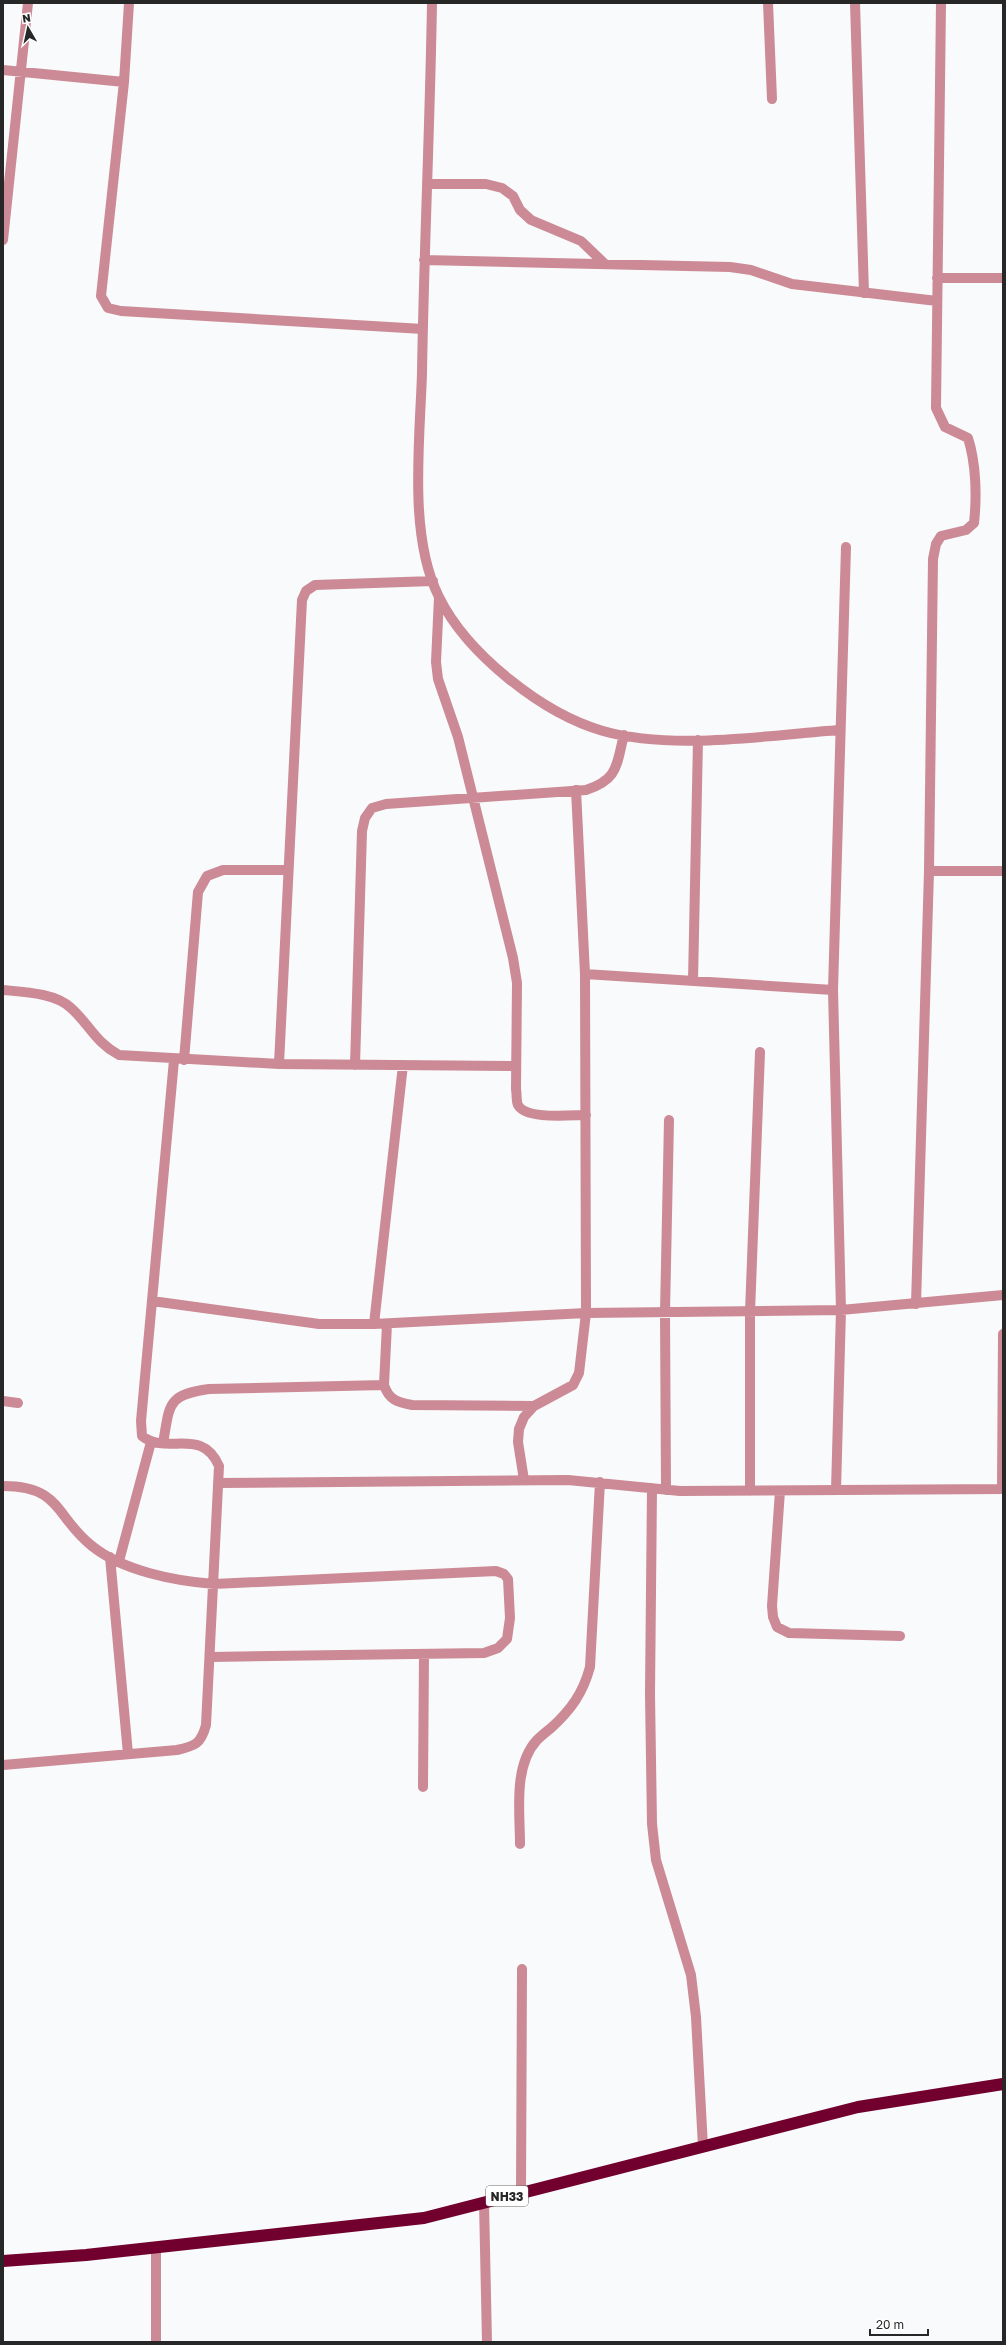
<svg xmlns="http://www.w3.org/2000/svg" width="1006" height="2345" font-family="'Golos Text',sans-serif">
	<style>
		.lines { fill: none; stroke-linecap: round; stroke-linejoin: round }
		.minor { stroke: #cb8a96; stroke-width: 10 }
		.highway { stroke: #72002e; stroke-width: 12 }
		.labels { text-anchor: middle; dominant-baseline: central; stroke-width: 3; stroke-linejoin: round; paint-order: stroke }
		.shield { fill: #fff; stroke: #686868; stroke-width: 1 }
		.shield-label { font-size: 12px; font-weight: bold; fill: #272728 }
	</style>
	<rect width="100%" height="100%" fill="#f9fafb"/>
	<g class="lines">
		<!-- minor -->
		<path class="minor" d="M432,3C430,126 424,249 422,373C420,440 408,536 439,597C467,654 543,714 603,731C674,751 767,735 840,730
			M768,3L772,99
			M855,3L864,293
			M3,70L124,82L101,296L108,308L121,311L423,329
			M124,82L129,3
			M427,184H486L502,188L513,196L520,210L531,220L581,241L605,264
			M3,240L28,3
			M424,260L730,267L751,270L792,284L937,301
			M937,278H1003
			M439,597L436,662L438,679L458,737L513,958L517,983L516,1089C517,1094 516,1101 518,1105C526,1120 571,1115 586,1115
			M929,871H1003
			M585,974L833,990
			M693,981L698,740
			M3,990C24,992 55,993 71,1008C90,1025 94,1041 119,1055L279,1064L516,1066
			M184,1060L198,892L207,876L223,870H288
			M279,1064L302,600L306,591L315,585L433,581
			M355,1065L362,831L365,818L372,808L386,804L586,790C619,779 616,765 624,735
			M152,1301L319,1324H374L586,1313L841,1310L1003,1295
			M916,1304L929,871L933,559L936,544L941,536L966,530L974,523C977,496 976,463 968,438L945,427L936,408L941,3
			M374,1324L403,1065
			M387,1324L384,1385C389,1400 397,1402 412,1405L534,1406
			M3,1401L18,1403
			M163,1443C170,1405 166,1395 209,1389L384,1385
			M524,1480L518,1442L519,1429L524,1417L534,1406L573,1385L579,1373L586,1313L585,974L576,790
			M219,1483L568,1480L680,1491L1003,1489
			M3,1486C62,1486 55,1517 92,1546C123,1571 175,1581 214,1584L496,1571L504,1574L508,1579L510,1618L507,1639L498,1648L484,1653L210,1657
			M652,1488L650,1694L652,1824L656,1860L691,1975L696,2017L703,2147
			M1002,1489L1003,1334
			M666,1490L665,1312L669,1120
			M836,1490L841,1310L833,990L846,547
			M750,1491V1312L760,1052
			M780,1491L772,1606L773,1617L777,1627L789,1633L900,1636
			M110,1557L128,1754
			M119,1561L151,1442
			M3,1765L177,1750C195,1746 201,1744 206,1725L219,1466C201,1426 168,1456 142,1436L141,1421L174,1060
			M423,1787L424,1654
			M520,1844C520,1812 513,1766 537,1740C541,1736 546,1732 551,1728C571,1710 583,1693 590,1667L600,1482
			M521,2193L522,1969
			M484,2202L487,2342
			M156,2248V2342"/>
		<!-- highway -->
		<path class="highway" d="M3,2261L86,2255L424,2218L858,2107L1003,2084"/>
	</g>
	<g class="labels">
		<!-- shield labels -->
		<rect class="shield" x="486" y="2186" width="42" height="20" rx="3"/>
		<g class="shield-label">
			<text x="507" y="2196">NH33</text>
		</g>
	</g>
	<!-- border -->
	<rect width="1006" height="2345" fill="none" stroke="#272728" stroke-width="8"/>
	<!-- north arrow -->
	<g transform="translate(28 28) rotate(351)" stroke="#ffffff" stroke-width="3" paint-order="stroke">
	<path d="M0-3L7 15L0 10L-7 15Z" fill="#272728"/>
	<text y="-6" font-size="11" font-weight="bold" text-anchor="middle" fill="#272728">N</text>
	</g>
	<!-- scale -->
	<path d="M870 2329v6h58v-6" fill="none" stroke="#272728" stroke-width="2"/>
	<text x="876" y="2329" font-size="12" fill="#272728" stroke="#ffffff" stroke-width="3" paint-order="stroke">20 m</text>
</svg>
